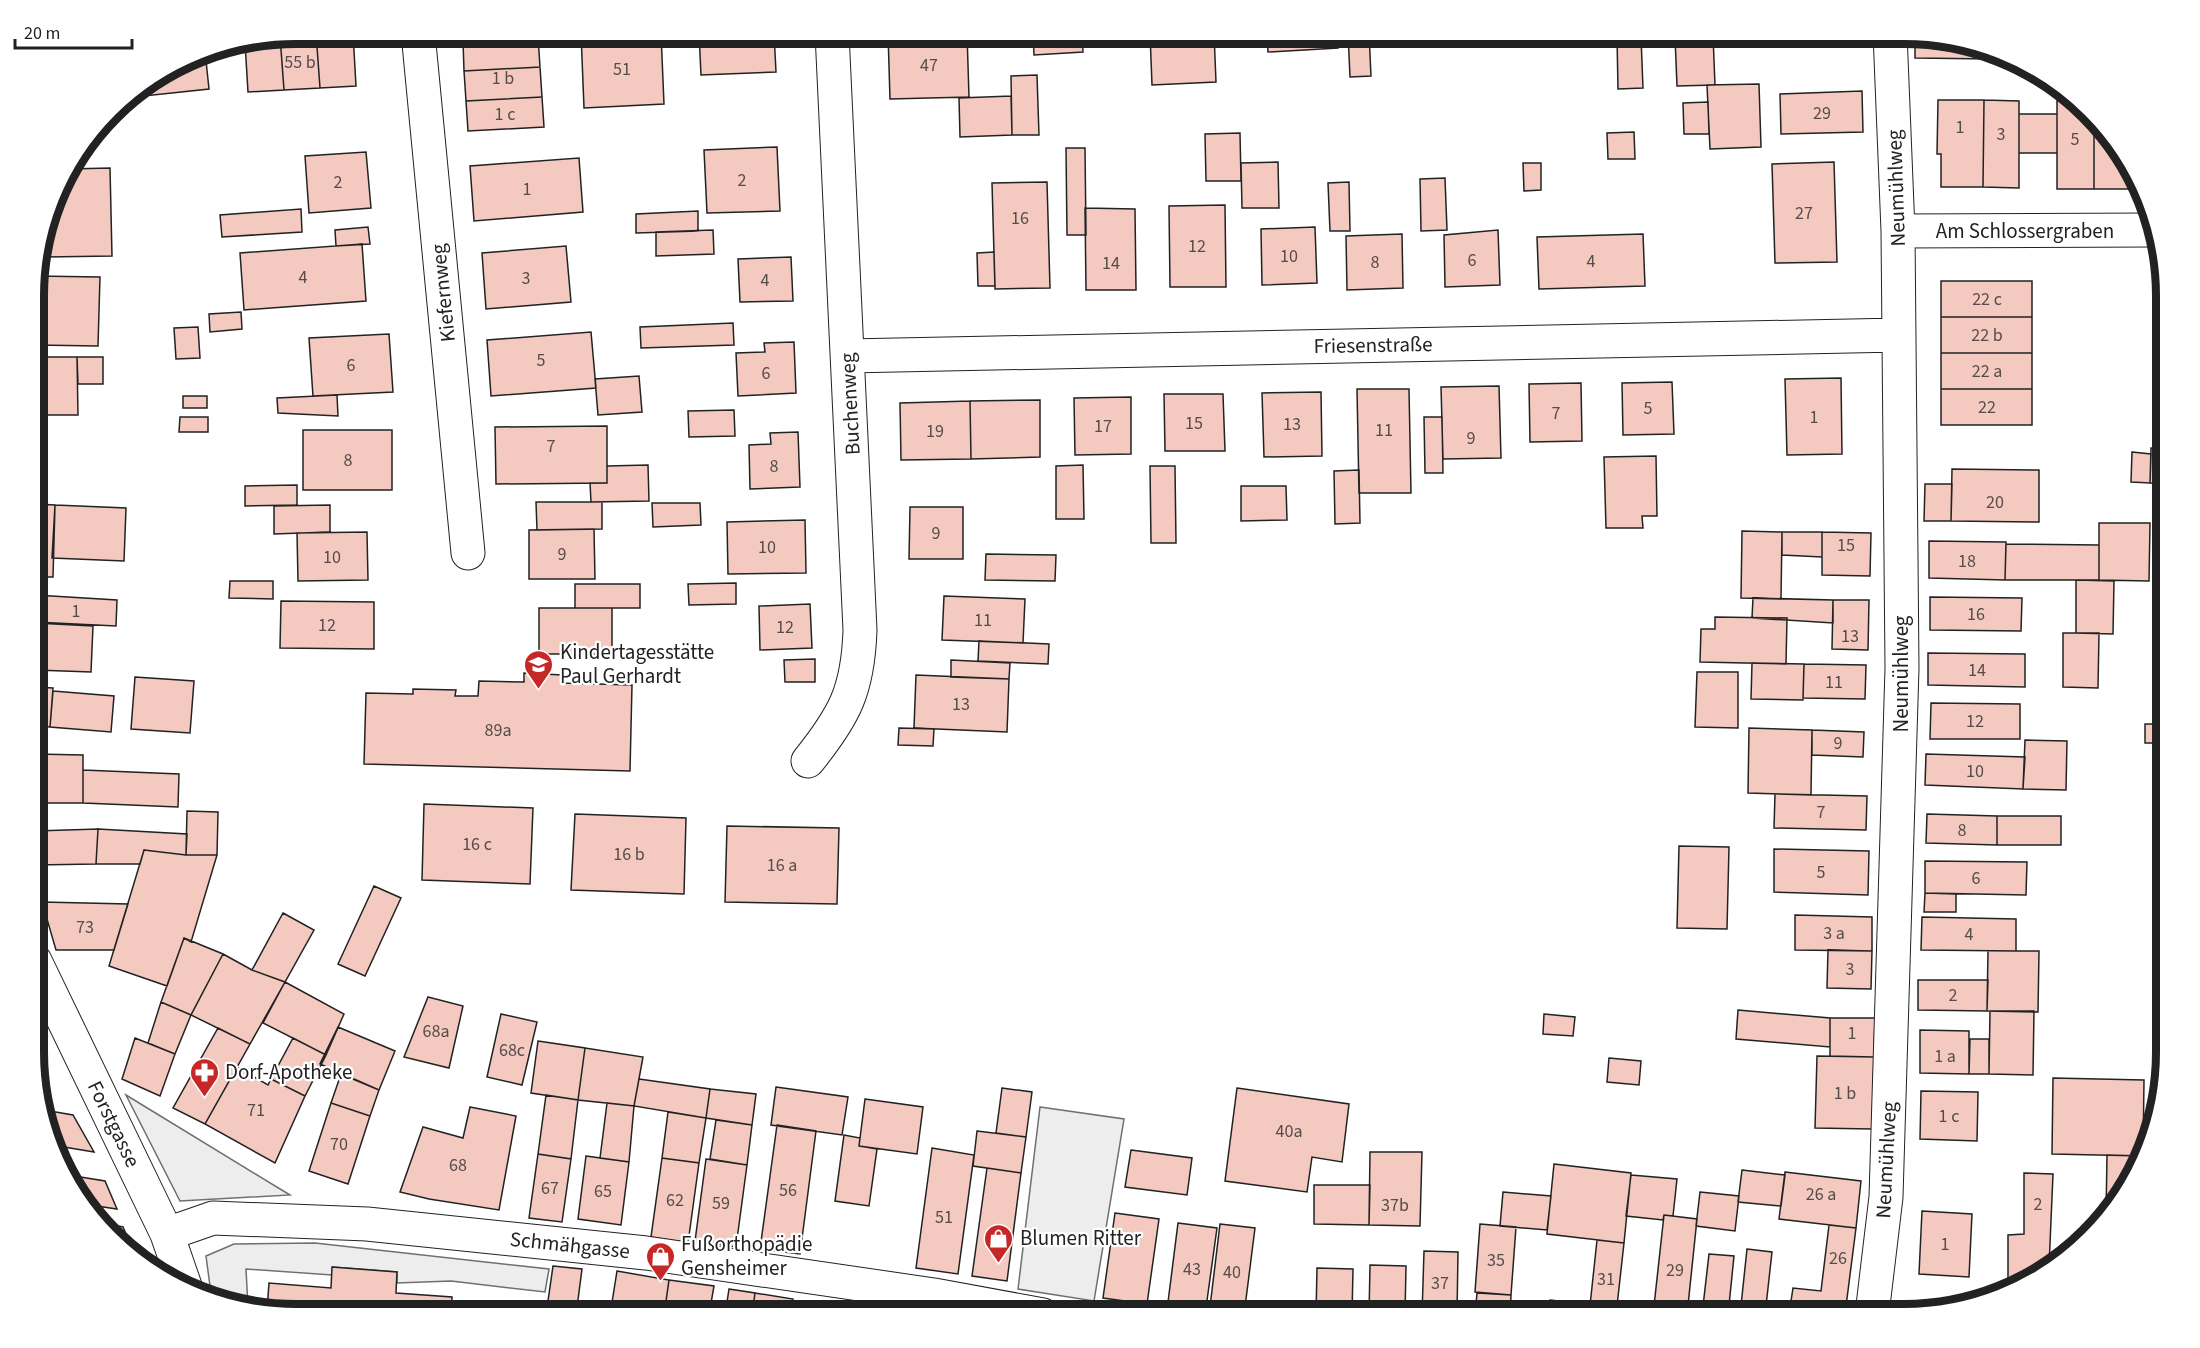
<svg xmlns="http://www.w3.org/2000/svg" width="2200" height="1348" font-family="'Source Sans 3',sans-serif">
	<style>
		.parking { fill: #ededed; stroke: #6f6f6f; stroke-width: 1.5 }
		.building { fill: #f3c9c0; stroke: #222; stroke-width: 1.5 }
		.lines { fill: none; stroke-linecap: round; stroke-linejoin: round }
		.street-casing { stroke: #222; stroke-width: 35 }
		.street { stroke: #fff; stroke-width: 33 }
		.labels { text-anchor: middle; dominant-baseline: central; stroke-width: 4.5; stroke-linejoin: round; paint-order: stroke }
		.number-label { font-size: 18px; fill: #564c4a }
		.street-label { font-size: 21px; fill: #222; stroke: #fff }
		.poi-label { font-size: 21px; fill: #222; stroke: #fff; text-anchor: start }
		.rim { fill: none; stroke: #222; stroke-width: 8 }
	</style>
	<rect width="100%" height="100%" fill="#fff"/>
	<!-- parking -->
	<path class="parking" d="M126,1095L290,1195L180,1201Z
		M1040,1107L1124,1119L1094,1301L1018,1289Z
		M315,1243L549,1269L545,1292L451,1281L397,1283V1272L333,1267L332,1275L246,1269L248,1307L212,1301L206,1256L234,1244Z
		M165,1261L173,1282L149,1270L147,1263Z"/>
	<!-- building -->
	<path class="building" d="M296,33H316L320,88L284,90L280,36Z
		M316,33H353L356,86L320,88Z
		M471,33H522L523,37L472,40Z
		M581,33H661L664,104L584,108Z
		M699,33H774L776,72L701,75Z
		M888,33H967L969,97L890,99Z
		M1033,33H1082L1083,52L1034,55Z
		M1150,33H1214L1216,82L1152,85Z
		M1267,33H1337L1338,48L1268,52Z
		M1348,33H1369L1371,76L1350,77Z
		M1713,35L1715,85L1677,86L1675,37Z
		M1915,35L1988,47L1991,48V59L1915,58Z
		M280,36L284,90L248,92L245,43Z
		M538,36L540,67L464,71L463,41Z
		M1617,37H1641L1643,88L1618,89Z
		M1991,48L2013,59H1991Z
		M205,51L209,89L144,96L143,86L195,53Z
		M540,67L542,97L466,101L464,71Z
		M1037,75L1039,135H1012L1011,76Z
		M1759,84L1761,147L1710,149L1707,85Z
		M1862,91L1863,132L1781,134L1780,94Z
		M1011,96L1012,135L960,137L959,98Z
		M542,97L544,127L468,131L466,101Z
		M1938,100H1984L1983,187H1941V154H1937Z
		M1984,100L2019,101V188L1983,187Z
		M2057,101L2073,102L2094,124V189H2057Z
		M1708,102L1709,134H1684L1683,103Z
		M2019,114H2057V153H2019Z
		M2094,124L2130,162V189H2094Z
		M1634,132L1635,159H1608L1607,133Z
		M1240,133L1241,181H1206L1205,134Z
		M777,147L780,211L707,213L704,150Z
		M1066,148H1085L1086,235H1067Z
		M366,152L371,208L309,213L305,156Z
		M579,158L583,212L474,221L470,166Z
		M1278,162L1279,208H1242L1241,163Z
		M1834,162L1837,262L1775,263L1772,164Z
		M1523,163H1541V190L1524,191Z
		M110,168L112,256L45,257V230L60,179L68,169Z
		M1445,178L1447,230L1421,231L1420,179Z
		M1047,182L1050,288L995,289L992,183Z
		M1349,182L1350,231H1330L1328,183Z
		M1225,205L1226,287H1170L1169,206Z
		M1085,208L1135,209L1136,290H1086Z
		M301,209L302,232L222,237L220,215Z
		M698,211V231L636,233V214Z
		M368,227L370,244L336,246L335,230Z
		M1315,227L1317,283L1262,285L1261,229Z
		M713,230L714,254L656,256V232Z
		M1498,230L1500,285L1445,287L1444,235Z
		M1402,234L1403,288L1347,290L1346,236Z
		M1643,234L1645,286L1539,289L1537,237Z
		M362,244L366,301L244,310L240,253Z
		M566,246L571,302L486,309L482,253Z
		M994,252L995,286H978L977,253Z
		M791,257L793,301L740,302L738,259Z
		M35,276L100,277L98,346L35,345Z
		M1941,281H2032V317H1941Z
		M241,312L242,329L210,332L209,314Z
		M1941,317H2032V353H1941Z
		M733,323L734,345L641,348L640,327Z
		M198,327L200,358L176,359L174,328Z
		M591,332L596,388L491,396L487,340Z
		M389,334L393,392L313,396L309,338Z
		M794,342L796,393L738,396L736,353L765,352L764,343Z
		M1941,353H2032V389H1941Z
		M35,357H77L78,415H35Z
		M77,357H103V384H78Z
		M639,376L642,412L598,415L595,379Z
		M1841,378L1842,454L1787,455L1785,379Z
		M1672,382L1674,434L1623,435L1622,383Z
		M1581,383L1582,441L1530,442L1529,384Z
		M1499,386L1501,458L1443,459L1441,387Z
		M1357,389H1409L1411,493H1359Z
		M1941,389H2032V425H1941Z
		M1321,392L1322,456L1264,457L1262,393Z
		M1164,394H1223L1225,451H1165Z
		M337,395L338,416L278,413L277,398Z
		M183,396H207V408H183Z
		M1131,397V454L1075,455L1074,398Z
		M1040,400V457L971,459L970,401Z
		M970,401L971,459L901,460L900,403Z
		M734,410L735,436L689,437L688,411Z
		M180,417H208V432H179Z
		M1424,417H1442L1443,473H1425Z
		M607,426V483L496,484L495,427Z
		M303,430H392V490H303Z
		M798,432L800,487L750,489L749,445L771,444L770,433Z
		M2151,448L2166,449V484L2150,483Z
		M2132,452L2151,454L2150,483L2131,482Z
		M1656,456L1657,516H1642L1643,528H1606L1604,457Z
		M648,465L649,501L591,502L590,483H607V466Z
		M1083,465L1084,519H1056V466Z
		M1150,466H1175L1176,543H1151Z
		M1952,469L2039,470V522L1951,521Z
		M1359,470L1360,523L1335,524L1334,471Z
		M1925,484H1952L1951,521H1924Z
		M297,485V505L245,506V486Z
		M1241,486H1286L1287,520L1241,521Z
		M536,502H602V529L537,530Z
		M652,503H700L701,525L653,527Z
		M35,504L55,505L53,577H35Z
		M55,505L126,508L124,561L52,558Z
		M330,505V532L274,534V506Z
		M910,507H963V559H909Z
		M805,520L806,573L728,574L727,522Z
		M2099,523H2150L2149,581L2099,580Z
		M594,529L595,579H529V530Z
		M1742,531L1782,532L1781,599L1741,598Z
		M367,532L368,580L298,581L297,533Z
		M1782,532H1822V557L1782,555Z
		M1822,532L1871,533L1870,576L1822,575Z
		M1929,541L2006,542L2005,580L1929,578Z
		M2006,544L2099,545V580H2005Z
		M986,554L1056,555L1055,581L985,580Z
		M2076,580L2114,581L2113,634L2076,633Z
		M230,581H273V599L229,598Z
		M736,583V604L689,605L688,584Z
		M575,584H640V608H575Z
		M35,595L117,600L116,626L35,622Z
		M944,596L1025,599L1023,643L942,640Z
		M1930,597L2022,598L2021,631L1930,630Z
		M1753,598L1833,600V623L1752,618Z
		M1833,600H1869L1868,650L1832,649Z
		M281,601L374,602V649L280,648Z
		M810,604L812,648L760,650L759,606Z
		M539,608H612V654H539Z
		M1715,617L1787,618L1786,664L1700,662L1701,629H1715Z
		M35,623L93,626L91,672L35,670Z
		M2063,633H2099L2098,688L2063,687Z
		M979,641L1049,644L1048,664L978,661Z
		M1928,653L2025,654V687L1928,685Z
		M815,659V682H785L784,660Z
		M951,660L1010,663L1009,679L951,677Z
		M1752,663L1804,664L1803,700L1751,699Z
		M1804,664L1866,665L1865,699L1803,698Z
		M1697,672H1738V728L1695,727Z
		M524,673L562,675V683L632,685L630,771L364,764L366,693L413,694V689L456,690L455,696H478L479,681L524,682Z
		M916,675L1009,679L1007,732L914,728Z
		M135,677L194,681L190,733L131,729Z
		M35,687L53,688L50,727L35,726Z
		M53,691L114,696L111,732L50,727Z
		M1931,703L2020,704V739H1930Z
		M2145,724H2166V743H2145Z
		M899,728L934,729L933,746L898,745Z
		M1749,728L1812,730L1811,795L1748,793Z
		M1812,730L1864,732L1863,757L1812,755Z
		M2025,740L2067,741L2066,790L2023,789Z
		M35,754L83,755V803H35Z
		M1926,754L2025,757L2023,789L1925,785Z
		M83,770L179,774L178,807L83,803Z
		M1775,794L1867,796L1866,830L1774,828Z
		M424,804L533,808L530,884L422,880Z
		M187,811L218,812L217,855H186Z
		M575,814L686,818L684,894L571,890Z
		M1927,814L1997,816V845L1926,843Z
		M1997,816H2061V845H1997Z
		M727,826L839,828L837,904L725,902Z
		M98,829L187,834L186,855L144,850L140,864H96Z
		M98,829L96,864L35,865V831Z
		M1679,846L1729,847L1727,929L1677,928Z
		M1774,849L1869,851L1868,895L1774,892Z
		M144,850L186,855H217L191,942L184,938L167,986L109,966Z
		M1925,861L2027,862L2026,895L1925,893Z
		M374,886L401,898L365,976L338,964Z
		M1925,893L1956,894V912H1924Z
		M42,902L128,904L114,950H56Z
		M283,913L314,930L285,982L252,970Z
		M1795,915L1872,917V951L1795,950Z
		M1922,917L2016,919V951L1921,950Z
		M184,938L223,954L191,1015L161,1002Z
		M1828,950L1872,951L1871,989L1827,988Z
		M1988,951H2039L2038,1012L1987,1011Z
		M223,954L252,970L285,982L250,1044L191,1015Z
		M1918,980H1988L1987,1011L1918,1010Z
		M285,982L344,1014L326,1055L263,1023Z
		M428,997L463,1006L449,1068L404,1057Z
		M161,1002L191,1015L175,1054L148,1043Z
		M1738,1010L1830,1018V1047L1736,1039Z
		M1990,1011H2034L2033,1075L1989,1074Z
		M501,1014L537,1022L522,1085L487,1077Z
		M1544,1014L1575,1017L1573,1036L1543,1034Z
		M1830,1018H1875L1874,1057L1830,1056Z
		M338,1027L395,1051L379,1090L320,1064Z
		M218,1028L250,1044L205,1124L173,1108Z
		M1920,1030L1969,1031V1074L1920,1073Z
		M135,1038L175,1054L160,1096L122,1079Z
		M293,1038L326,1055L305,1096L271,1079Z
		M1970,1039H1989V1074H1969Z
		M538,1041L585,1048L578,1100L531,1093Z
		M585,1048L643,1057L634,1106L578,1100Z
		M1817,1056L1874,1057L1872,1129L1815,1128Z
		M1609,1058L1641,1061L1639,1085L1607,1082Z
		M237,1067L268,1085L271,1079L305,1096L275,1163L205,1124Z
		M341,1074L379,1090L370,1116L331,1103Z
		M2053,1078L2144,1080L2143,1156L2052,1154Z
		M639,1079L710,1089L706,1118L634,1106Z
		M776,1087L848,1097L842,1135L771,1125Z
		M1002,1088L1032,1092L1026,1137L996,1133Z
		M1237,1088L1349,1104L1342,1162L1312,1157L1307,1192L1225,1181Z
		M710,1089L756,1094L752,1125L706,1118Z
		M1921,1091L1978,1092L1977,1141L1920,1139Z
		M546,1095L578,1100L571,1159L538,1154Z
		M865,1099L923,1107L917,1154L859,1146Z
		M331,1103L370,1116L348,1184L309,1171Z
		M607,1103L634,1106L629,1162L600,1158Z
		M470,1107L516,1116L499,1210L429,1199L400,1192L423,1127L463,1138Z
		M44,1110L73,1115L94,1152L58,1146Z
		M668,1112L706,1118L699,1163L662,1158Z
		M716,1120L752,1125L747,1165L710,1159Z
		M777,1125L816,1131L800,1254L760,1249Z
		M977,1131L1026,1137L1021,1173L973,1166Z
		M844,1135L860,1138L859,1146L877,1149L869,1206L835,1201Z
		M932,1148L974,1155L958,1274L916,1268Z
		M1131,1150L1192,1158L1187,1195L1125,1187Z
		M1370,1152H1422L1420,1226L1369,1225Z
		M538,1154L571,1159L562,1222L529,1218Z
		M2107,1155L2143,1156L2123,1198L2106,1214Z
		M586,1156L629,1162L621,1225L578,1219Z
		M662,1158L699,1163L688,1243L651,1237Z
		M706,1159L747,1165L736,1247L695,1241Z
		M1554,1164L1631,1173L1624,1243L1547,1234Z
		M987,1168L1021,1173L1007,1281L972,1276Z
		M1742,1170L1785,1175L1781,1206L1738,1202Z
		M1785,1172L1861,1181L1856,1228L1779,1219Z
		M2024,1173L2053,1174L2049,1267L2035,1280L2008,1288V1235L2024,1234Z
		M68,1175L105,1181L117,1209L83,1204L77,1198Z
		M1631,1175L1677,1179L1673,1216L1664,1215L1663,1220L1626,1216Z
		M1314,1185H1370L1369,1225L1314,1224Z
		M1503,1192L1551,1196L1547,1230L1500,1226Z
		M1700,1192L1739,1196L1735,1231L1696,1226Z
		M1922,1211L1972,1214L1969,1277L1919,1274Z
		M1115,1213L1159,1219L1147,1304L1103,1298Z
		M1664,1215L1697,1219L1687,1315H1653Z
		M102,1223L123,1227L135,1255Z
		M1178,1223L1217,1228L1205,1315L1167,1310Z
		M1220,1224L1255,1228L1244,1315H1209Z
		M1480,1224L1516,1227L1511,1295L1475,1292Z
		M1829,1225L1856,1228L1845,1314H1789L1793,1288L1821,1291Z
		M1597,1240L1624,1243L1616,1315H1589Z
		M1747,1249L1772,1252L1765,1315H1740Z
		M1424,1251L1458,1252L1457,1315H1422Z
		M1709,1254L1734,1256L1728,1315H1702Z
		M1370,1265L1406,1266L1405,1315H1369Z
		M553,1266L582,1269L576,1315H546Z
		M332,1267L397,1272L396,1293L452,1297L451,1315H295L267,1310L269,1283L331,1288Z
		M1317,1268L1353,1269L1352,1315H1316Z
		M617,1271L669,1280L664,1315H610Z
		M669,1280L714,1286L709,1315H664Z
		M729,1289L755,1293L752,1315H725Z
		M755,1293L793,1299L790,1315H752Z
		M1477,1293L1511,1295L1510,1315H1475Z
		M1550,1300L1575,1303L1574,1315H1548Z
		M816,1305L867,1313V1315H815Z"/>
	<g class="lines">
		<defs>
			<path id="street" d="M418,33L468,553
				M1898,231L2152,230
				M848,356L1899,335
				M808,761C845,715 858,690 860,630L832,33
				M35,961L167,1234L186,1289
				M167,1234L213,1218L367,1224L646,1253L934,1295L1043,1315
				M1872,1314L1886,1197L1902,668L1898,231L1890,33"/>
		</defs>
		<!-- street casing -->
		<use href="#street" class="street-casing"/>
		<!-- street -->
		<use href="#street" class="street"/>
	</g>
	<!-- icons -->
	<defs>
		<symbol id="school-pin" viewBox="-11 -11 22 30"><path d="M0 17L-7.5 6A9.5 9.5 0 1 1 7.5 6Z" fill="#c62828" stroke="#fff"/><path d="M0-5L7-2L0 1L-7-2ZM-4 1L0 2.5L4 1V4Q0 6-4 4Z" fill="#fff"/></symbol>
		<symbol id="pharmacy-pin" viewBox="-11 -11 22 30"><path d="M0 17L-7.5 6A9.5 9.5 0 1 1 7.5 6Z" fill="#c62828" stroke="#fff"/><path d="M-2-6h4v4h4v4h-4v4h-4v-4h-4v-4h4Z" fill="#fff"/></symbol>
		<symbol id="shop-pin" viewBox="-11 -11 22 30"><path d="M0 17L-7.5 6A9.5 9.5 0 1 1 7.5 6Z" fill="#c62828" stroke="#fff"/><path d="M-5-2.5h2.3a2.7 3.5 0 0 1 5.4 0H5L5.5 6h-11ZM-1.5-2.5h3a1.5 2.3 0 0 0-3 0Z" fill="#fff"/></symbol>
	</defs>
	<g fill-rule="evenodd">
		<use href="#school-pin" x="522" y="648" width="33" height="45"/>
		<use href="#pharmacy-pin" x="188" y="1056" width="33" height="45"/>
		<use href="#shop-pin" x="982" y="1222" width="33" height="45"/>
		<use href="#shop-pin" x="644" y="1240" width="33" height="45"/>
	</g>
	<g class="labels">
		<!-- number labels -->
		<g class="number-label">
			<text x="300" y="62">55 b</text>
			<text x="929" y="65">47</text>
			<text x="622" y="69">51</text>
			<text x="503" y="78">1 b</text>
			<text x="1822" y="113">29</text>
			<text x="505" y="114">1 c</text>
			<text x="1960" y="127">1</text>
			<text x="2001" y="134">3</text>
			<text x="2075" y="139">5</text>
			<text x="742" y="180">2</text>
			<text x="338" y="182">2</text>
			<text x="527" y="189">1</text>
			<text x="1804" y="213">27</text>
			<text x="1020" y="218">16</text>
			<text x="1197" y="246">12</text>
			<text x="1289" y="256">10</text>
			<text x="1472" y="260">6</text>
			<text x="1591" y="261">4</text>
			<text x="1375" y="262">8</text>
			<text x="1111" y="263">14</text>
			<text x="303" y="277">4</text>
			<text x="526" y="278">3</text>
			<text x="765" y="280">4</text>
			<text x="1987" y="299">22 c</text>
			<text x="1987" y="335">22 b</text>
			<text x="541" y="360">5</text>
			<text x="351" y="365">6</text>
			<text x="1987" y="371">22 a</text>
			<text x="766" y="373">6</text>
			<text x="1987" y="407">22</text>
			<text x="1648" y="408">5</text>
			<text x="1556" y="413">7</text>
			<text x="1814" y="417">1</text>
			<text x="1194" y="423">15</text>
			<text x="1292" y="424">13</text>
			<text x="1103" y="426">17</text>
			<text x="1384" y="430">11</text>
			<text x="935" y="431">19</text>
			<text x="1471" y="438">9</text>
			<text x="551" y="446">7</text>
			<text x="348" y="460">8</text>
			<text x="774" y="466">8</text>
			<text x="1995" y="502">20</text>
			<text x="936" y="533">9</text>
			<text x="1846" y="545">15</text>
			<text x="767" y="547">10</text>
			<text x="562" y="554">9</text>
			<text x="332" y="557">10</text>
			<text x="1967" y="561">18</text>
			<text x="76" y="611">1</text>
			<text x="1976" y="614">16</text>
			<text x="983" y="620">11</text>
			<text x="327" y="625">12</text>
			<text x="785" y="627">12</text>
			<text x="1850" y="636">13</text>
			<text x="1977" y="670">14</text>
			<text x="1834" y="682">11</text>
			<text x="961" y="704">13</text>
			<text x="1975" y="721">12</text>
			<text x="498" y="730">89a</text>
			<text x="1838" y="743">9</text>
			<text x="1975" y="771">10</text>
			<text x="1821" y="812">7</text>
			<text x="1962" y="830">8</text>
			<text x="477" y="844">16 c</text>
			<text x="629" y="854">16 b</text>
			<text x="782" y="865">16 a</text>
			<text x="1821" y="872">5</text>
			<text x="1976" y="878">6</text>
			<text x="85" y="927">73</text>
			<text x="1834" y="933">3 a</text>
			<text x="1969" y="934">4</text>
			<text x="1850" y="969">3</text>
			<text x="1953" y="995">2</text>
			<text x="436" y="1031">68a</text>
			<text x="1852" y="1033">1</text>
			<text x="512" y="1050">68c</text>
			<text x="1945" y="1056">1 a</text>
			<text x="1845" y="1093">1 b</text>
			<text x="256" y="1110">71</text>
			<text x="1949" y="1116">1 c</text>
			<text x="1289" y="1131">40a</text>
			<text x="339" y="1144">70</text>
			<text x="458" y="1165">68</text>
			<text x="550" y="1188">67</text>
			<text x="788" y="1190">56</text>
			<text x="603" y="1191">65</text>
			<text x="1821" y="1194">26 a</text>
			<text x="675" y="1200">62</text>
			<text x="721" y="1203">59</text>
			<text x="2038" y="1204">2</text>
			<text x="1395" y="1205">37b</text>
			<text x="944" y="1217">51</text>
			<text x="1945" y="1244">1</text>
			<text x="1838" y="1258">26</text>
			<text x="1496" y="1260">35</text>
			<text x="1192" y="1269">43</text>
			<text x="1675" y="1270">29</text>
			<text x="1232" y="1272">40</text>
			<text x="1606" y="1279">31</text>
			<text x="1440" y="1283">37</text>
		</g>
		<!-- street labels -->
		<g class="street-label">
			<text transform="translate(1896 188) rotate(-92)">Neumühlweg</text>
			<text x="2025" y="231">Am Schlossergraben</text>
			<text transform="translate(443 293) rotate(-96)">Kiefernweg</text>
			<text transform="translate(1373 345) rotate(-1)">Friesenstraße</text>
			<text transform="translate(850 404) rotate(-93)">Buchenweg</text>
			<text transform="translate(1901 674) rotate(-90)">Neumühlweg</text>
			<text transform="translate(114 1124) rotate(64)">Forstgasse</text>
			<text transform="translate(1886 1160) rotate(-87)">Neumühlweg</text>
			<text transform="translate(570 1245) rotate(6)">Schmähgasse</text>
		</g>
		<!-- poi labels -->
		<g class="poi-label">
			<text x="560" y="652">Kindertagesstätte<tspan x="560" dy="24">Paul Gerhardt</tspan></text>
			<text x="225" y="1072">Dorf-Apotheke</text>
			<text x="1020" y="1238">Blumen Ritter</text>
			<text x="681" y="1244">Fußorthopädie<tspan x="681" dy="24">Gensheimer</tspan></text>
		</g>
	</g>
	<!-- crop -->
	<path d="M0 0H2200V1348H0ZM296 44H1904A252 252 0 0 1 2156 296V1052A252 252 0 0 1 1904 1304H296A252 252 0 0 1 44 1052V296A252 252 0 0 1 296 44Z" fill="#fff" fill-rule="evenodd"/>
	<path class="rim" d="M296 44H1904A252 252 0 0 1 2156 296V1052A252 252 0 0 1 1904 1304H296A252 252 0 0 1 44 1052V296A252 252 0 0 1 296 44Z"/>
	<!-- scale -->
	<path d="M15 39v9h117v-9" fill="none" stroke="#222222" stroke-width="3"/>
	<text x="24" y="39" font-size="18" fill="#222222" stroke="#ffffff" stroke-width="4.5" paint-order="stroke">20 m</text>
</svg>
